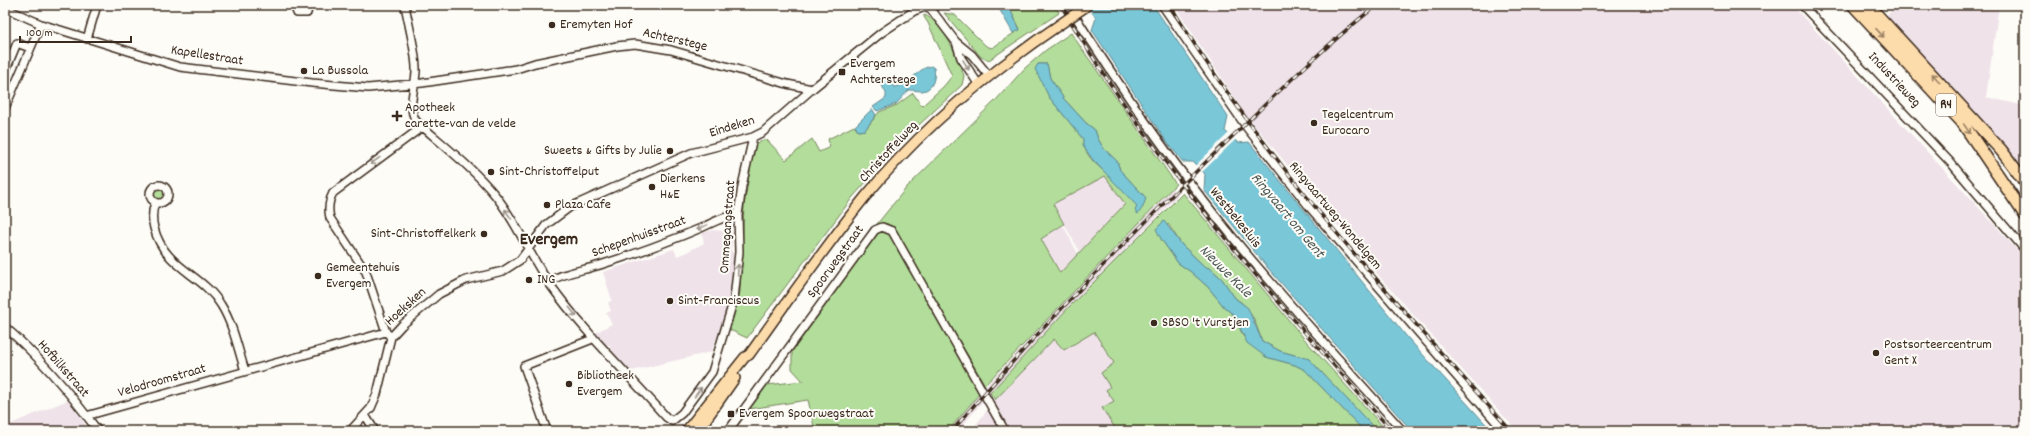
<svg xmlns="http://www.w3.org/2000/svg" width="2030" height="436" font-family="Dekko,sans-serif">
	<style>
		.built { fill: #efe2e9 }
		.green { fill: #b2dd9a; stroke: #76845c; fill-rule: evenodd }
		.water { fill: #7ac7d8; stroke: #61888e }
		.pier { fill: #fdfcf7 }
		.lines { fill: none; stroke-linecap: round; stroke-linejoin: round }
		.minor-casing { stroke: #3b2a1e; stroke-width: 10 }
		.major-casing { stroke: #3b2a1e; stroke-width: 12 }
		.highway-casing { stroke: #3b2a1e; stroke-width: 14 }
		.minor { stroke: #fdfcf7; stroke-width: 7 }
		.major { stroke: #fddcac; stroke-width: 9 }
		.highway { stroke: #fddcac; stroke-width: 11 }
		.rail-casing { stroke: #3b2a1e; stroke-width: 3.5 }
		.rail { stroke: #fdfcf7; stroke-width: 2; stroke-dasharray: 6; stroke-linecap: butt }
		.major-bridge-casing { stroke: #3b2a1e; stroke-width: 12; stroke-linecap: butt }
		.major-bridge { stroke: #fddcac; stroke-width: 9 }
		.oneway { stroke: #9c8365 }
		.oneway2 { stroke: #9c938a }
		.poi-dot { fill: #3b2a1e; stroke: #fdfcf7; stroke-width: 1.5 }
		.labels { text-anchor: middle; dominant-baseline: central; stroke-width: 4; stroke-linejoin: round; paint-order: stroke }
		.shield { fill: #fdfcf7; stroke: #75695f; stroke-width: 1 }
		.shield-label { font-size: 13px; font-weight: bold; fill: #3b2a1e }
		.poi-label { font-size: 14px; fill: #3b2a1e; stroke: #fdfcf7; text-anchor: start }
		.street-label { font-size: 14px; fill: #3b2a1e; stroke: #fdfcf7 }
		.water-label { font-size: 15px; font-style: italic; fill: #4e5956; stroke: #fdfcf7 }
		.district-label { font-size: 18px; font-weight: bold; fill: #3b2a1e; stroke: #fdfcf7 }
	</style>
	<rect width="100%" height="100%" fill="#fdfcf7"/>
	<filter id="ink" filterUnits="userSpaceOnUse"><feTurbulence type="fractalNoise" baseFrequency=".025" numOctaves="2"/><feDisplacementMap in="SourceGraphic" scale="8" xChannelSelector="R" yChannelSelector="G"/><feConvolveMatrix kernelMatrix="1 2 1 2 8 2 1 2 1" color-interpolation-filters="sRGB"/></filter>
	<g filter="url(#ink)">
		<!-- built -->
		<path class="built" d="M1174,5H1792L2025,258V431H1517L1384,282L1246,115Z
			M1898,5H1999L1986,97L2025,106V174L1884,18Z
			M1105,175L1125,204L1080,252L1053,204Z
			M1172,189L1178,195L992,390L958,431H949L989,383Z
			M1063,225L1078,254L1060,273L1041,238Z
			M713,230L733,232L731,251L733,252V278L728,309L711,352L631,371L612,351L610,345H606L595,333L612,324L606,313L611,311L608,303L612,300L603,272L674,249L677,256L685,253L704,243L702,233Z
			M1154,236L1243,336L1364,431H971L995,400Z
			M68,400L90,431H5V418L11,424Z"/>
		<!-- green -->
		<path class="green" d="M1008,5H1055L1059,13L989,60L981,57L944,13L955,15L986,46L992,48L1020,29Z
			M924,15C942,20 959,59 964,76L962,85L906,137L852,198L747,338L730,330L740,292L744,206L754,145L766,139L786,160L812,139L819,152L830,147L828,139L854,126L858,131L865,130L879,112L897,105L913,93L922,106L944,86L952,76L928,23L924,17Z
			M1071,33L1176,184L985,385L895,230L888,224H877L907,187L996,100L1025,68L1046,50ZM1038,64H1047L1050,78L1064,99L1086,123L1095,130L1098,139L1104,149L1117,161L1120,170L1146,198C1127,186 1082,164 1083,139L1049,97L1036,69ZM1105,176L1125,204L1060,273L1041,239L1064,224L1053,204Z
			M151 195a8 8 0 1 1 16 0a8 8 0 1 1-16 0Z
			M1183,193L1307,342L1387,431H1377L1309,359L1280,351L1262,341L1254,319L1242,303L1235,298L1222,279L1211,269L1204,266L1182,245L1168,224L1161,239L1178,263L1191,272L1208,287L1225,308L1234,315L1243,336L1266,357L1295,365L1305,370L1364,431H1117L1102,408L1114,401L1106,390L1110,387L1101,373L1114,363L1094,332L1064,350L1054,339L995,400L990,393L1068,308Z
			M885,232L890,235L980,393L948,431H815L808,400L749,409L767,385L803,381L792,369V352L878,233Z"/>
		<!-- water -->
		<path class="water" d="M997,5H1008L1020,30L1013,33Z
			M1087,5H1153L1228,117L1225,131L1238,143L1249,142L1407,337L1492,431H1412L1267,267L1204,190L1205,174L1193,162H1183L1166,141L1092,30L1096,18Z
			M1038,64H1047L1050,78L1064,99L1086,123L1095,130L1098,139L1104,149L1117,161L1120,170L1146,198L1143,207L1138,214L1135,211L1137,206L1093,160L1083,146V139L1049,97L1035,69Z
			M931,66L934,68C936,77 933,90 922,91C918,91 914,90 909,90L896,104L877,111L873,107L886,98V93L880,82L882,79L889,76L894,87C909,87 917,68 931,66Z
			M871,110H873L876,115L865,130L858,131L855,126Z
			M1164,221L1182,245L1204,266L1211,269L1222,279L1235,298L1248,308L1262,341L1280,351L1309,359L1377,431H1364L1305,370L1295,365L1266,357L1247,343L1234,315L1225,308L1208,287L1191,272L1178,263L1161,239L1156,229Z"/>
		<!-- pier -->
		<path class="pier" d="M1230,132L1236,139L1201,173L1195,166Z"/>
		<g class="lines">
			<defs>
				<path id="minor" d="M294,5L297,13H307L309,5
					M405,5C408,23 417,55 416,72C415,89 407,106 416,121C443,145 472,167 495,195C517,222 529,255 549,283C583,331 627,373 666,417L672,421L682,413L712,372L734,299L739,252L738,215L742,186L753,137
					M1068,5C1119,86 1174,166 1235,240C1289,305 1347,368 1403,431
					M1162,5L1247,128L1311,209L1504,431
					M1802,5L1951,163L2025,250
					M5,8L41,24L180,67L312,83L368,88L422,83L516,69L535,63L617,46L635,44L671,50L787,84L812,89
					M930,8L956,42L972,55L989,76
					M87,39L97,5
					M956,42L961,58L979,85
					M5,72L17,43L30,48
					M5,108L41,24
					M150 194a9 9 0 1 1 18 0a9 9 0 1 1-18 0Z
					M155,203C152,211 152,220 154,228C165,269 202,273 221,305C233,324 238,349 245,371
					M548,282C564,272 582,271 600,265C635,254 668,242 701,228C712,223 726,215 738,215
					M5,327C41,358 70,393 98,431
					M386,332L366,272L330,218C328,210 329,200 333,193L422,127
					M365,415L375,431
					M86,416L386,332L391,337
					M350,431L371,408L377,394L391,337L402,325L439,294L466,280L503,271L520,260L546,225L570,207L691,153L753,137L763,132L812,89L881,33L914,11L925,7L930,8
					M547,431L524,366L590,340L593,337
					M728,431L875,230L882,227L892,231L1005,431"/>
				<path id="major" d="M686,431L745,357L749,355C787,302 824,248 865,197C920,130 988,73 1059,25
					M698,431L735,378"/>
				<path id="highway" d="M1853,5L1962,122L2025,215
					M1868,5L2001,150L2025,182"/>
			</defs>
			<!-- minor casing -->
			<use href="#minor" class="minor-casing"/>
			<!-- major casing -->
			<use href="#major" class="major-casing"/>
			<!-- highway casing -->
			<use href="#highway" class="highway-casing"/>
			<!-- minor -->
			<use href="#minor" class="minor"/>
			<!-- major -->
			<use href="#major" class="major"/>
			<!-- highway -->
			<use href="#highway" class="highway"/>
			<defs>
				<path id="rail" d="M1061,5C1152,162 1272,296 1392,431
					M1170,5C1264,161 1390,295 1511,431
					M952,431C1033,335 1120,246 1210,158C1264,106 1317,52 1377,5"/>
			</defs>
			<!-- rail casing -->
			<use href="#rail" class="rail-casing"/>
			<!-- rail -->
			<use href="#rail" class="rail"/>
			<defs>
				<path id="major-bridge" d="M1059,25L1088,5"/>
			</defs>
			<!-- major-bridge casing -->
			<use href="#major-bridge" class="major-bridge-casing"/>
			<!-- major-bridge -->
			<use href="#major-bridge" class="major-bridge"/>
		</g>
		<!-- one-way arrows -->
		<defs><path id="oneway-shaft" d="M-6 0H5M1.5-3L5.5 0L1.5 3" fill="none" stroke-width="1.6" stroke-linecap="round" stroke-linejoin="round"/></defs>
		<g class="oneway">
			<use href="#oneway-shaft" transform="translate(1880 33) rotate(47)"/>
			<use href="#oneway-shaft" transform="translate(1936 78) rotate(-132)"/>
			<use href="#oneway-shaft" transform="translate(1967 129) rotate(56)"/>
		</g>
		<g class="oneway2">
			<use href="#oneway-shaft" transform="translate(966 65) rotate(59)"/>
			<use href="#oneway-shaft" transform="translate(375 161) rotate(144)"/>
			<use href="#oneway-shaft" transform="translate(508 214) rotate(-124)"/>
			<use href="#oneway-shaft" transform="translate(702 227) rotate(157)"/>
			<use href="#oneway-shaft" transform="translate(738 270) rotate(-86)"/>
			<use href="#oneway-shaft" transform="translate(573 312) rotate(51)"/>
			<use href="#oneway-shaft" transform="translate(698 392) rotate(-54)"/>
		</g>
	</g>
	<!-- markers -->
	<g class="poi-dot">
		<circle cx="552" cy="25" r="4"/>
		<circle cx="304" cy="71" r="4"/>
		<rect x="838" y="68" width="8" height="8" rx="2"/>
		<path d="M395 110h4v4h4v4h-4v4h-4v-4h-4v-4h4z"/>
		<circle cx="1314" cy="123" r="4"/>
		<circle cx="670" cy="151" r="4"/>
		<circle cx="491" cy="172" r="4"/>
		<circle cx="652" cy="187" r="4"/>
		<circle cx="547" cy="205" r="4"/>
		<circle cx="484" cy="234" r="4"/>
		<circle cx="318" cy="276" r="4"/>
		<circle cx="529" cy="280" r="4"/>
		<circle cx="670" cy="301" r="4"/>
		<circle cx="1154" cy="323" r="4"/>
		<circle cx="1876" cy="353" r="4"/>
		<circle cx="569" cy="384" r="4"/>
		<rect x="727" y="410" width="8" height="8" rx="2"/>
	</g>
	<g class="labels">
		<!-- shield labels -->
		<rect class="shield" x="1936" y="94" width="20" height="22" rx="3"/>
		<g class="shield-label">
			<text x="1946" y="105">R4</text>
		</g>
		<!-- poi labels -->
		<g class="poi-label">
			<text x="560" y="25">Eremyten Hof</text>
			<text x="850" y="64">Evergem<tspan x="850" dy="16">Achterstege</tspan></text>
			<text x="312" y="71">La Bussola</text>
			<text x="405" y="108">Apotheek<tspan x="405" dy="16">carette-van de velde</tspan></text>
			<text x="1322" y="115">Tegelcentrum<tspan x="1322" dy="16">Eurocaro</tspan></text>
			<text x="662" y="151" text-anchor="end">Sweets &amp; Gifts by Julie</text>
			<text x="499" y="172">Sint-Christoffelput</text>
			<text x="660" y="179">Dierkens<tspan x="660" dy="16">H&amp;E</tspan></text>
			<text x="555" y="205">Plaza Cafe</text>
			<text x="476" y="234" text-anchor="end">Sint-Christoffelkerk</text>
			<text x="326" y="268">Gemeentehuis<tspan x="326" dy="16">Evergem</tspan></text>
			<text x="537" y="280">ING</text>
			<text x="678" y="301">Sint-Franciscus</text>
			<text x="1162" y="323">SBSO 't Vurstjen</text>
			<text x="1884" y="345">Postsorteercentrum<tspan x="1884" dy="16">Gent X</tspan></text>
			<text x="577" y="376">Bibliotheek<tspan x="577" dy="16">Evergem</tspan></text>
			<text x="739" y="414">Evergem Spoorwegstraat</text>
		</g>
		<!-- street labels -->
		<g class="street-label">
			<text transform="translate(675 40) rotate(13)">Achterstege</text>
			<text transform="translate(207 56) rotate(9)">Kapellestraat</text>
			<text transform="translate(1894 80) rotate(47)">Industrieweg</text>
			<text transform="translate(732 127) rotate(-17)">Eindeken</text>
			<text transform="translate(889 152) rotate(-47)">Christoffelweg</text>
			<text transform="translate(1335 216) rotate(50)">Ringvaartweg-Wondelgem</text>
			<text transform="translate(1235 218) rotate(51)">Westbekesluis</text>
			<text transform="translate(728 227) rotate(-86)">Ommegangstraat</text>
			<text transform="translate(639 237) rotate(-20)">Schepenhuisstraat</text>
			<text transform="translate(836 262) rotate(-54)">Spoorwegstraat</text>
			<text transform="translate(406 307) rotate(-42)">Hoeksken</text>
			<text transform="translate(63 369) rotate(49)">Hofbilkstraat</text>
			<text transform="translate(162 381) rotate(-16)">Velodroomstraat</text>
		</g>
		<!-- water labels -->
		<g class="water-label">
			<text transform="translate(1287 216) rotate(50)">Ringvaart om Gent</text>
			<text transform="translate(1225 272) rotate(45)">Nieuwe Kale</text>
		</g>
		<!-- district labels -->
		<g class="district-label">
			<text x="549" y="240">Evergem</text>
		</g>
	</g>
	<!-- margin -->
	<rect width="2030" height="436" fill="none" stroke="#fdfcf7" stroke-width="20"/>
	<rect x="10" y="10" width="2010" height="416" fill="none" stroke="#3b2a1e" stroke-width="1.5" filter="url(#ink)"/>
	<!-- scale -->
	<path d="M20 36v6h111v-6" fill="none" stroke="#3b2a1e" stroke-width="2"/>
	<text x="26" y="36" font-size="12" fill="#3b2a1e" stroke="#fdfcf7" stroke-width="3" paint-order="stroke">100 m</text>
</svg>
